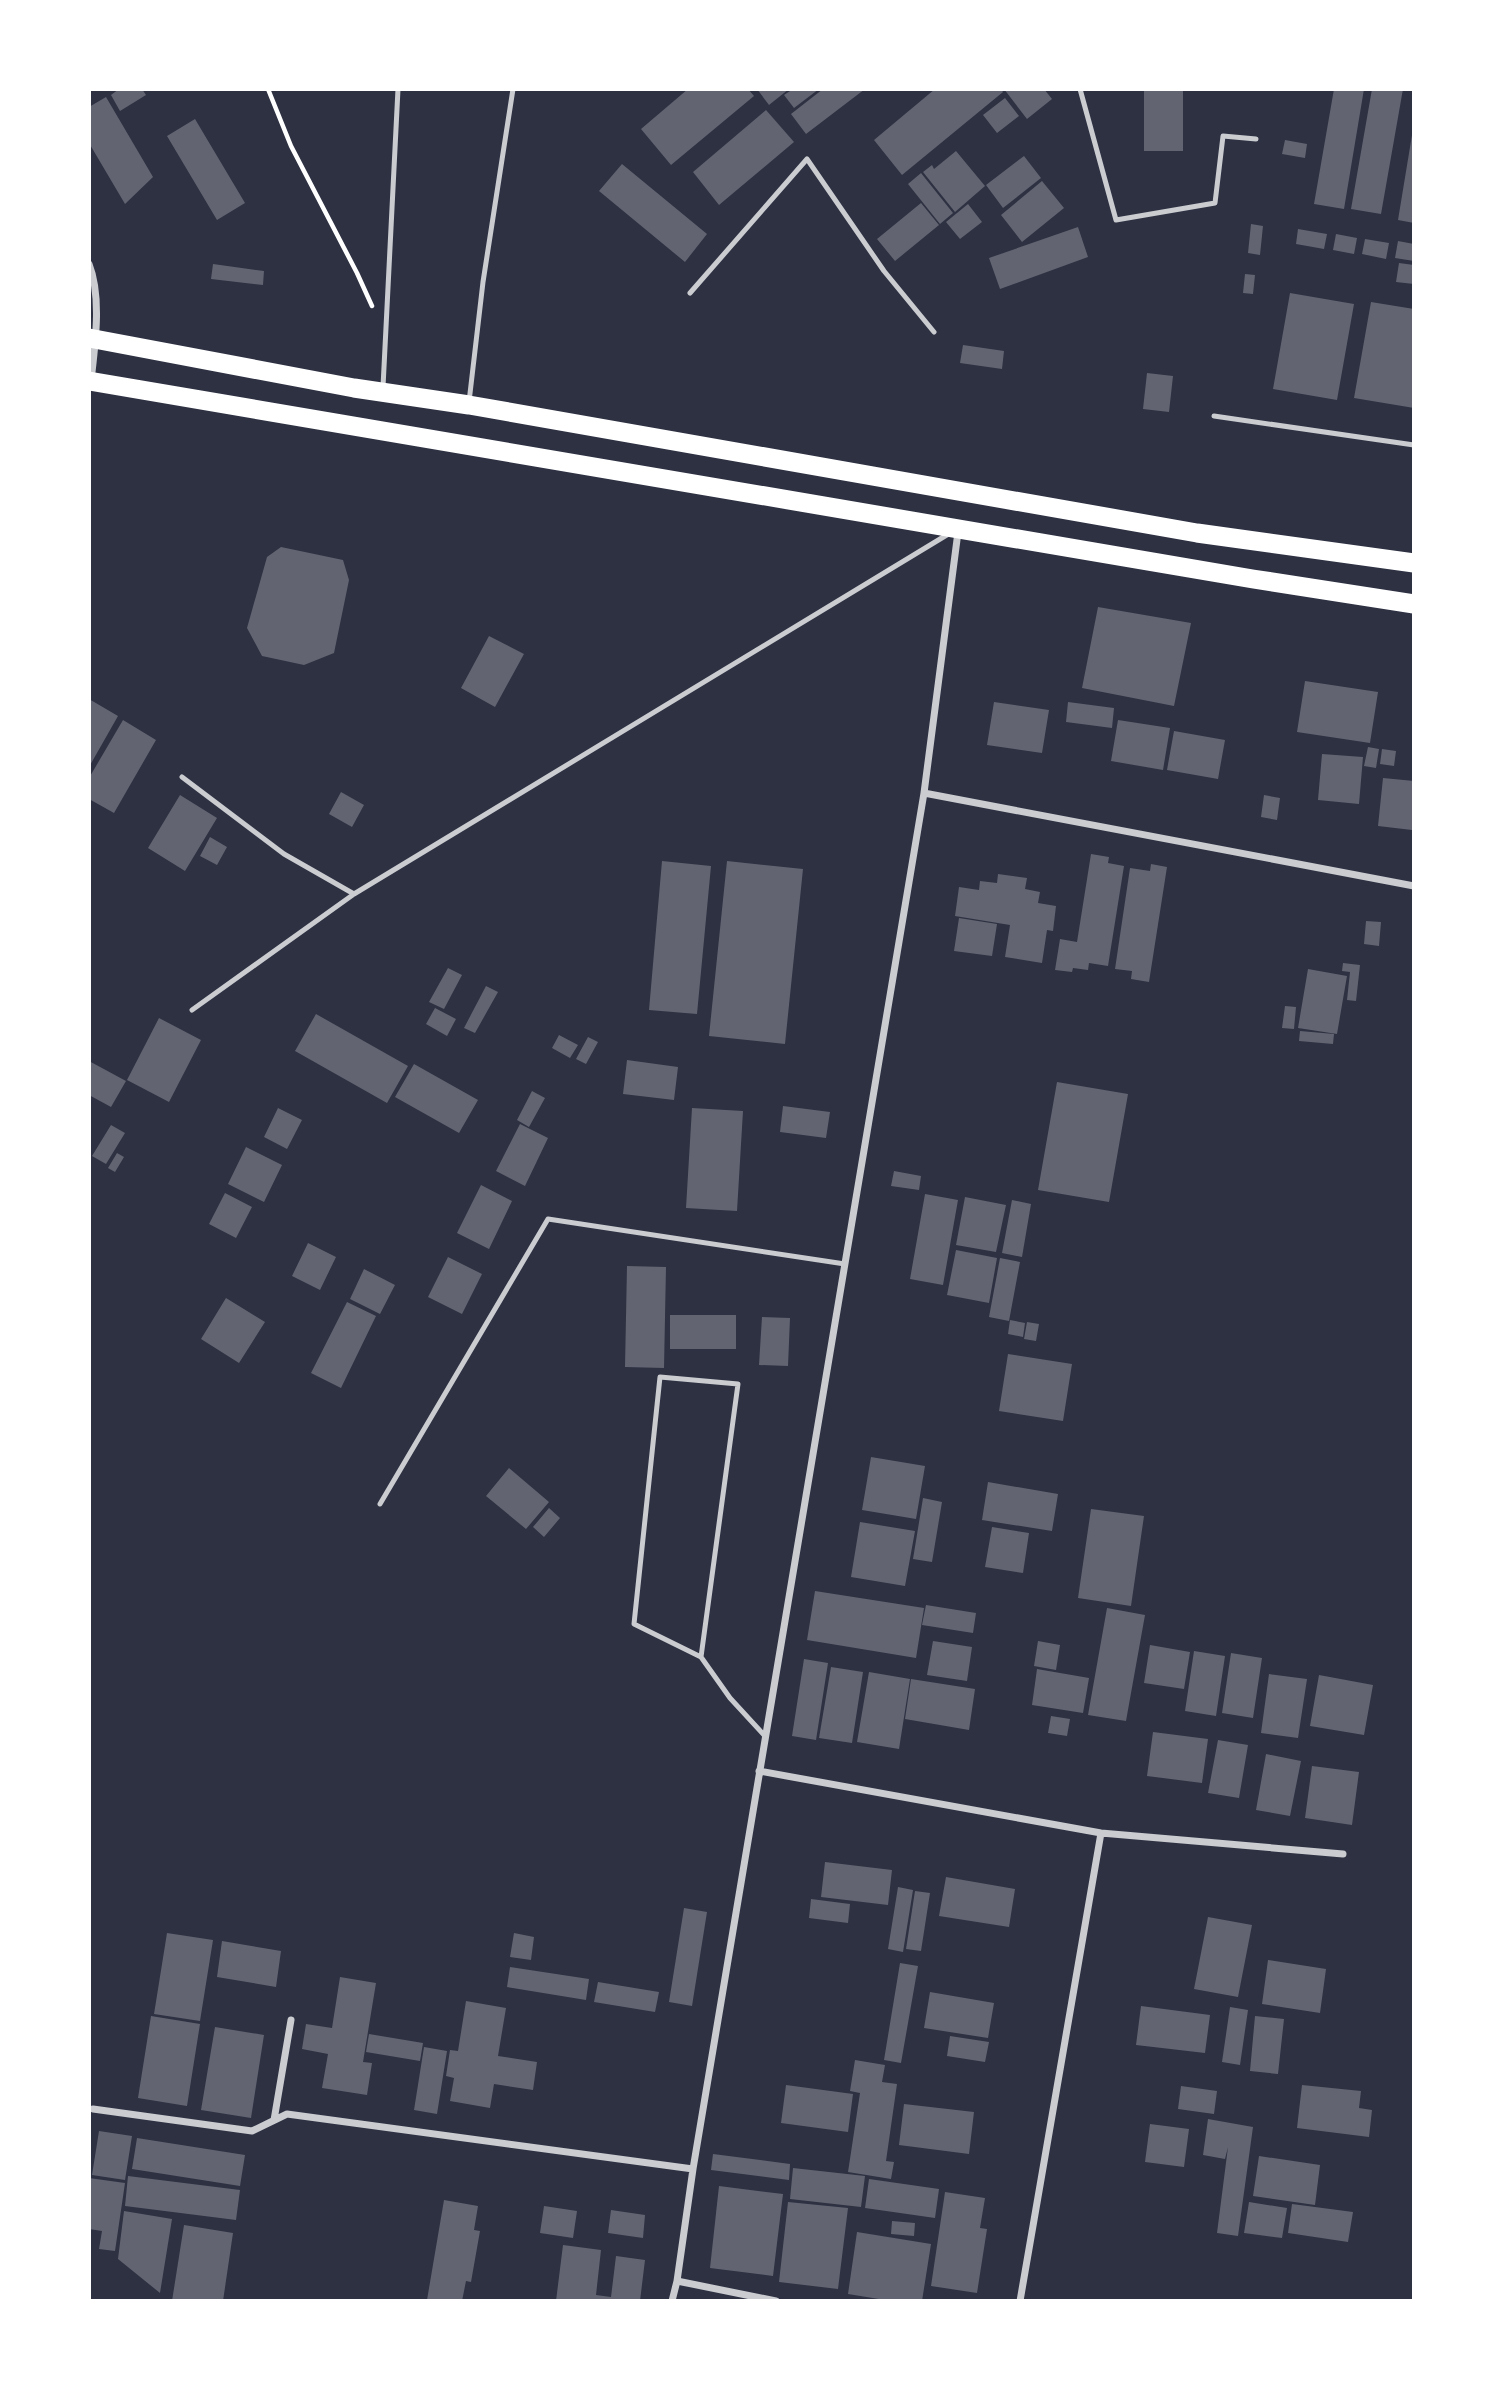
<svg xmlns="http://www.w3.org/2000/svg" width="1503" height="2390" font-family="'Noto Serif',serif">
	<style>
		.building { fill: #626471 }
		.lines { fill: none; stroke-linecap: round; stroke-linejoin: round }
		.path { stroke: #fff; stroke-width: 4.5 }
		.service { stroke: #caccd0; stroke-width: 5 }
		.minor { stroke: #caccd0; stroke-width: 7 }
		.trunk { stroke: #fff; stroke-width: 19 }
	</style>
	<rect width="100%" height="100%" fill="#2d3142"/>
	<!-- building -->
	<path class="building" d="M119,89H142L146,95L120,111L111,95Z
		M688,89H748L754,96L671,165L641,129Z
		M757,89H789L769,105Z
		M793,89H819L794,108L784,95Z
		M823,89H865L806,134L791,114Z
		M935,89H1001L1003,92L902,175L874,140Z
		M1004,89H1044L1052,99L1027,119Z
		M1144,89H1183V151H1144Z
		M1334,89H1364L1344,209L1314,204Z
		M1372,89H1403L1381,214L1351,209Z
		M106,97L153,177L125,204L89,143V107Z
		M1005,98L1019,116L997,133L983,115Z
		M766,110L794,142L719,205L693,172Z
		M195,119L245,203L217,220L167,136Z
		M1412,135H1414V223L1398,220Z
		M1285,140L1307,144L1305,158L1282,154Z
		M956,151L985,186L955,212L923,172L932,165L934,169Z
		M1024,156L1041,178L1003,208L986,185Z
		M622,164L707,234L685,262L599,191Z
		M921,173L953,213L940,224L908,184Z
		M1042,181L1064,208L1022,242L1001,215Z
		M921,203L939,225L895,261L877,239Z
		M968,204L982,222L960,239L946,222Z
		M1251,224L1263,226L1260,255L1248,253Z
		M1078,227L1088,257L1000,289L989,258Z
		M1298,229L1327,234L1324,249L1296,244Z
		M1336,234L1357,238L1354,254L1333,250Z
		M1365,239L1389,243L1386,259L1362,254Z
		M1398,241L1414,244V261L1395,258Z
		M1399,263L1414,265V284L1396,282Z
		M213,264L264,271L263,285L211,279Z
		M1245,274L1255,275L1253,294L1243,293Z
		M1290,293L1354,304L1337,400L1273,389Z
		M1371,302L1414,309V408L1354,398Z
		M963,345L1004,351L1002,369L960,363Z
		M1147,373L1173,376L1169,412L1143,409Z
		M281,547L343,560L349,580L334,653L304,665L262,656L247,628L267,557Z
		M1098,607L1191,623L1174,706L1082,688Z
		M489,636L524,654L495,707L461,688Z
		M1305,681L1378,692L1370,743L1297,732Z
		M89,699L118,716L89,767Z
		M994,702L1049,710L1042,753L987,745Z
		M1068,702L1114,708L1112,728L1066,722Z
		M123,720L156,740L114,813L89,799V778Z
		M1118,720L1170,728L1163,770L1111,761Z
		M1174,731L1225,740L1218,779L1167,770Z
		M1368,747L1379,749L1376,768L1364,766Z
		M1382,749L1396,751L1394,766L1380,764Z
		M1322,754L1363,757L1359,804L1318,800Z
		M1383,778L1414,781L1412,830L1378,826Z
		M341,792L364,805L352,827L329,814Z
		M180,795L217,818L185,871L148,848Z
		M1264,795L1280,798L1277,820L1261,817Z
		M210,837L227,847L217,865L200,856Z
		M1091,854L1109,857L1108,863L1124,866L1108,966L1089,963L1088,970L1073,968L1072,972L1055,970L1060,939L1077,942Z
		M662,861L711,866L697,1014L649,1010Z
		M727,861L803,869L785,1044L709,1036Z
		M1151,864L1167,867L1149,982L1131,979L1132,971L1115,969L1130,868L1150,871Z
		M998,874L1027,878L1025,889L1040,892L1038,903L1056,906L1053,931L1047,930L1042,963L1005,957L1010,925L955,916L959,887L979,890L980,881L997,883Z
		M959,918L997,924L992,956L954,951Z
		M1366,921L1381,922L1379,946L1364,944Z
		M1343,963L1360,965L1356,1001L1347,1000L1350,972L1342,971Z
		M448,968L462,975L444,1009L429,1002Z
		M1308,969L1347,976L1337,1034L1298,1028Z
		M486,986L498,992L475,1033L464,1028Z
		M1285,1006L1296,1007L1294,1029L1282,1028Z
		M435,1008L456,1019L447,1036L426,1024Z
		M316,1014L408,1066L387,1103L295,1051Z
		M159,1018L201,1040L169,1102L127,1080Z
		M1300,1031L1334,1034L1333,1044L1299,1041Z
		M559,1035L578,1045L570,1058L552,1048Z
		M588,1037L598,1042L586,1064L576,1059Z
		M627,1060L678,1067L674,1100L623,1094Z
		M89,1061L126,1081L111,1107L89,1095Z
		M414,1064L478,1100L459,1133L395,1097Z
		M1057,1082L1128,1094L1109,1202L1038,1190Z
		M532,1091L545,1098L529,1127L517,1120Z
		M783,1106L830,1112L826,1138L780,1132Z
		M278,1108L302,1120L287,1149L264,1137Z
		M692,1108L743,1111L737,1211L686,1208Z
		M520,1124L548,1138L525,1186L496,1171Z
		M111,1125L125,1133L106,1164L92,1156Z
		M246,1147L282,1165L264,1202L228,1184Z
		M117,1153L124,1157L115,1172L108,1168Z
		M894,1171L921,1176L919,1190L891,1186Z
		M481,1185L512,1201L489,1249L457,1233Z
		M225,1193L252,1207L236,1238L209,1224Z
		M925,1194L958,1200L943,1285L910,1279Z
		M965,1197L1006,1205L996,1252L956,1245Z
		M1012,1200L1031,1204L1022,1257L1002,1253Z
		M308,1243L336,1257L320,1290L292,1276Z
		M956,1250L997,1258L989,1303L947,1295Z
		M448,1257L482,1274L462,1314L428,1297Z
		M1000,1258L1020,1262L1009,1321L989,1317Z
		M627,1266L666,1267L664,1368L625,1367Z
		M364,1269L395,1285L380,1314L350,1299Z
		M226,1298L265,1322L239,1363L201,1339Z
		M347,1302L376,1316L341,1388L311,1373Z
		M670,1315H736V1349H670Z
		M762,1317L790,1318L788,1366L759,1365Z
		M1010,1320L1025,1323L1023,1337L1008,1334Z
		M1027,1322L1039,1324L1036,1341L1024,1339Z
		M1008,1354L1072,1364L1063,1421L999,1411Z
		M871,1457L925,1466L916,1519L862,1510Z
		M509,1468L549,1502L526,1529L486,1496Z
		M988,1482L1058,1494L1052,1531L982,1520Z
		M923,1498L942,1502L932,1562L913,1559Z
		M549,1508L560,1518L544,1537L533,1527Z
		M1091,1509L1144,1516L1131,1606L1078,1598Z
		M860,1522L915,1531L905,1586L851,1577Z
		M992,1527L1029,1533L1023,1573L985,1567Z
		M815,1591L924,1608L916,1658L807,1640Z
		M926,1605L976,1613L973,1633L922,1625Z
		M1107,1608L1145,1615L1126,1721L1088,1715Z
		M933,1641L972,1647L967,1681L927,1675Z
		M1038,1641L1060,1645L1056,1670L1034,1666Z
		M1150,1645L1190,1652L1184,1689L1144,1683Z
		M1194,1651L1225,1656L1216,1716L1185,1711Z
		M1231,1653L1262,1658L1253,1718L1222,1713Z
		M804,1659L828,1663L816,1740L792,1736Z
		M831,1667L863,1672L852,1743L819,1738Z
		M1037,1669L1089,1678L1083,1713L1032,1705Z
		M869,1672L910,1679L899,1749L857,1742Z
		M1269,1674L1307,1679L1298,1738L1261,1733Z
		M1319,1675L1373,1685L1364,1735L1310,1726Z
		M911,1679L975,1689L969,1730L905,1719Z
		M1051,1716L1070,1719L1067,1736L1048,1733Z
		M1153,1732L1208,1739L1202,1783L1147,1776Z
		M1218,1740L1248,1745L1239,1798L1208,1793Z
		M1266,1754L1301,1761L1290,1816L1256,1810Z
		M1312,1766L1359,1772L1352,1825L1305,1818Z
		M825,1862L892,1870L888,1905L821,1897Z
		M946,1877L1015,1889L1009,1927L939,1916Z
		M898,1887L913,1890L903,1952L888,1949Z
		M915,1891L930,1893L921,1951L906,1949Z
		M811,1899L850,1904L848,1923L809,1918Z
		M684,1908L707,1912L692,2006L669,2002Z
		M1208,1917L1252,1925L1238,1997L1194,1989Z
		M167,1933L213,1940L200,2021L154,2014Z
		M514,1933L534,1937L531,1960L510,1957Z
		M222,1941L281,1951L276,1987L217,1977Z
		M1268,1960L1326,1969L1320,2013L1262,2004Z
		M900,1963L918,1966L901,2063L884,2060Z
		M510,1967L589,1979L586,2000L507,1987Z
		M340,1977L376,1983L363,2062L372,2063L367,2095L322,2088L328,2054L302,2049L306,2024L332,2028Z
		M598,1982L659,1992L655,2012L594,2002Z
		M930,1992L994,2003L988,2038L924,2028Z
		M466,2001L506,2008L498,2056L537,2062L533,2090L494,2084L490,2108L450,2101L454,2078L446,2076L450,2050L458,2051Z
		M1141,2006L1210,2015L1205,2053L1136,2045Z
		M1230,2007L1248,2010L1240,2065L1222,2062Z
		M151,2016L200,2024L187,2106L138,2098Z
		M1255,2016L1284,2019L1278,2074L1250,2071Z
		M215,2027L264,2035L251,2118L201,2110Z
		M369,2034L423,2043L420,2061L366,2052Z
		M950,2036L989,2042L985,2062L947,2056Z
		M424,2047L447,2051L437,2114L414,2110Z
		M855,2060L885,2065L882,2082L897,2084L886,2161L894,2162L891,2179L848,2172L860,2093L850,2091Z
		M786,2085L853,2094L848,2132L781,2123Z
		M1302,2085L1361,2091L1359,2108L1372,2110L1369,2137L1297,2128Z
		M1181,2086L1217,2091L1214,2114L1178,2109Z
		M904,2104L974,2112L969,2154L899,2145Z
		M1208,2119L1253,2127L1238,2236L1217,2233L1228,2147L1225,2159L1203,2155Z
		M1150,2124L1189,2129L1184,2167L1145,2162Z
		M99,2131L132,2136L125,2180L92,2175Z
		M137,2138L245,2155L240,2186L132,2169Z
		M713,2154L790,2164L789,2180L711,2170Z
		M1259,2156L1320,2165L1315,2205L1253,2196Z
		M793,2168L865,2176L861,2207L790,2199Z
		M128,2176L240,2190L236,2220L125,2206Z
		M89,2178L125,2183L115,2251L99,2249L102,2231L89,2229Z
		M869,2179L939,2189L935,2218L865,2208Z
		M719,2186L783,2194L773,2276L710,2268Z
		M945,2192L985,2198L980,2228L987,2229L977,2293L931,2286Z
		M444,2200L478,2206L474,2230L480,2231L471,2282L466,2281L462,2301L427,2300Z
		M788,2202L848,2208L838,2289L779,2282Z
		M1249,2202L1287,2208L1282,2238L1244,2233Z
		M1292,2204L1353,2212L1348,2242L1288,2233Z
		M544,2206L577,2211L573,2238L540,2233Z
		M611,2210L645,2215L643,2238L608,2233Z
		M124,2211L172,2219L160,2293L118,2259Z
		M892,2221L915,2223L914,2236L891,2234Z
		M184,2225L233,2233L223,2301H172Z
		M857,2232L931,2244L922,2301H891L848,2294Z
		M563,2245L601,2250L596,2295L611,2297L616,2256L645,2260L640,2301H556Z"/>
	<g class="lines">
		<!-- path -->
		<path class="path" d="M268,89L291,146L357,273L372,306"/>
		<!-- service -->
		<path class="service" d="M1080,89L1116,220L1215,203L1223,136L1256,139
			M690,293L807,159L884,271L934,332
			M383,387L398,89
			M469,402L483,282L513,89
			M1214,416L1414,445
			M182,777L284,854L354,894
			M192,1010L354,894L950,533
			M380,1504L548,1219L845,1264
			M701,1657L634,1624L660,1377L738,1384L701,1657L730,1698L765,1736"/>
		<!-- minor -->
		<path class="minor" d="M89,264C102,297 95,345 91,381
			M924,793L1414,886
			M759,1771L1101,1833L1343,1854
			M93,2109L252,2131L287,2114L693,2169
			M274,2120L291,2020
			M677,2281L776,2301
			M672,2301L677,2281L693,2169L924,793L958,532
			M1020,2301L1101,1833"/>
		<!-- trunk -->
		<path class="trunk" d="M89,338L354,388L469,405L1197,533L1414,563
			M89,381L1253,579L1414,604"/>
	</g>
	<!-- border -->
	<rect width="1503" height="2390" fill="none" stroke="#ffffff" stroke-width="182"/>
</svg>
